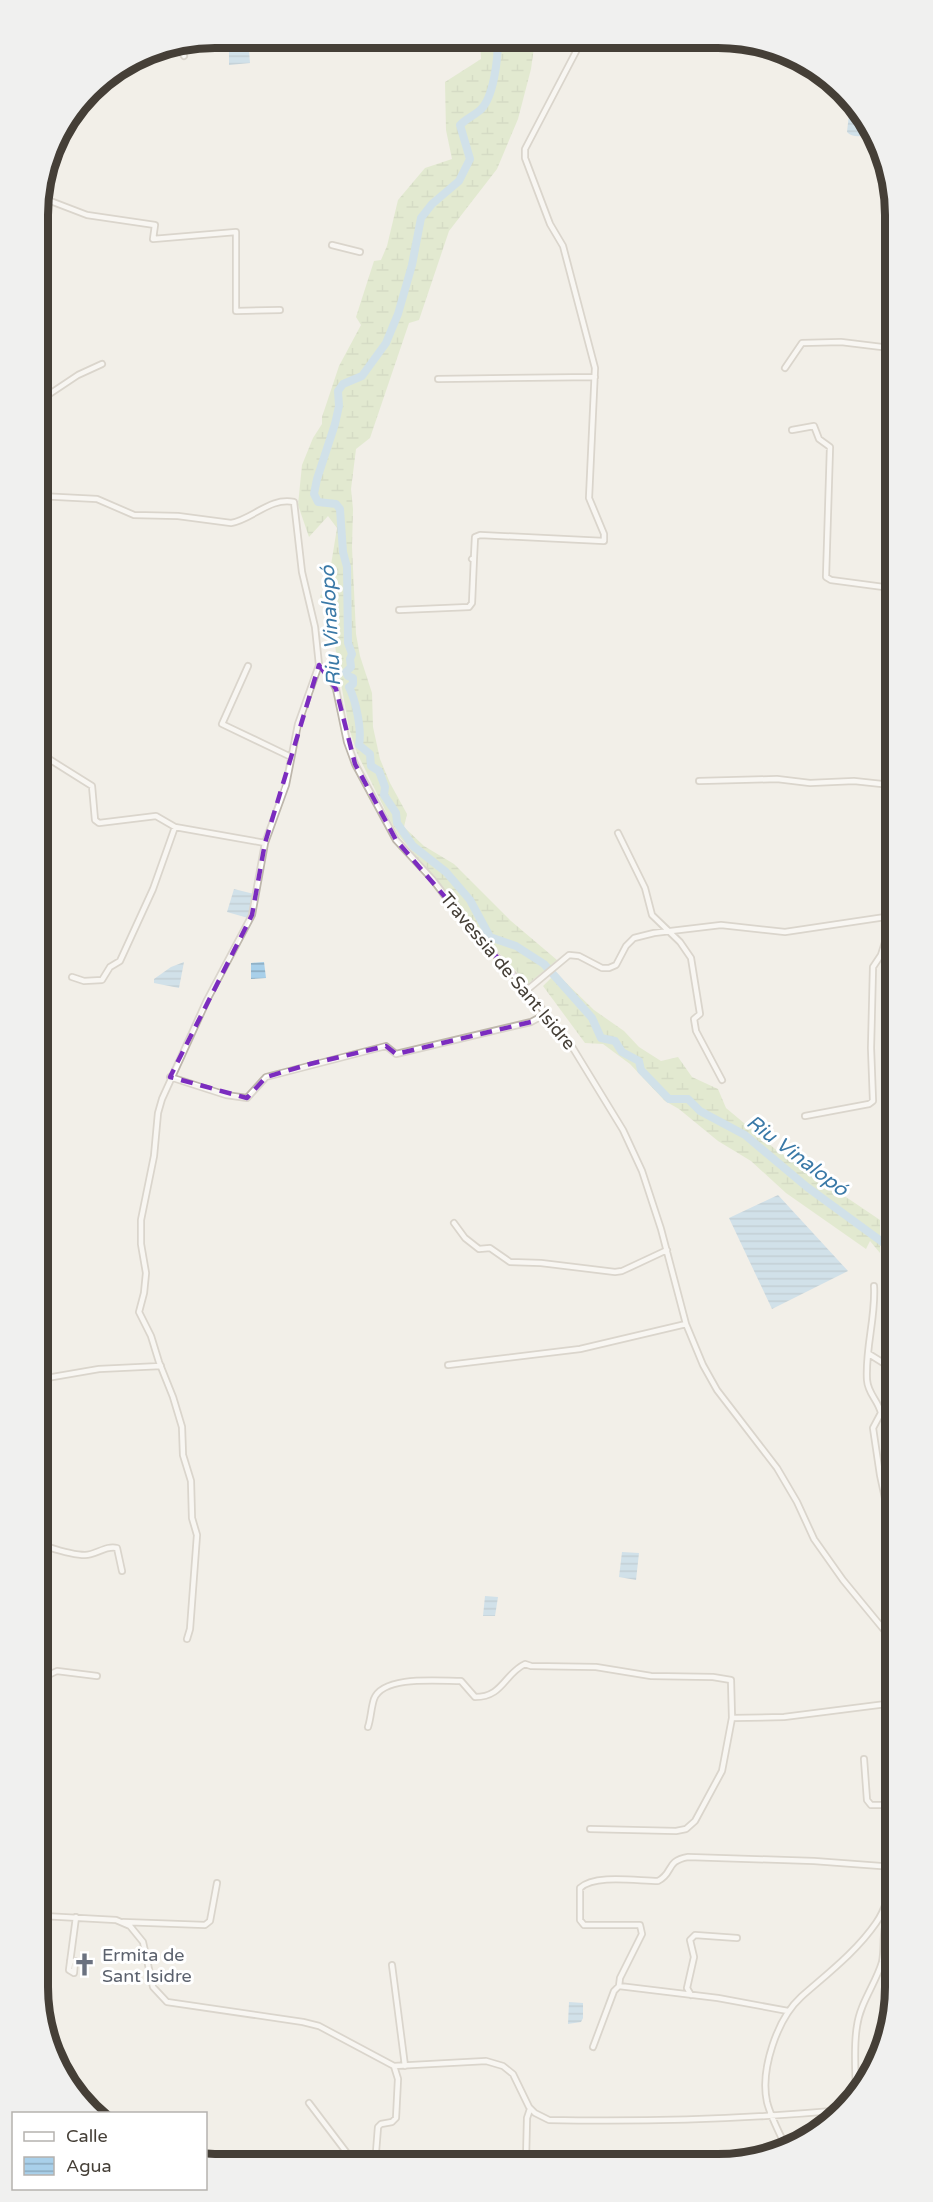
<svg xmlns="http://www.w3.org/2000/svg" width="933" height="2202" font-family="'Varela Round',sans-serif">
	<style>
		.wetland { fill: url(#wetland-marsh) }
		.water { fill: url(#water-rules) }
		.lines { fill: none; stroke-linecap: round; stroke-linejoin: round }
		.river { stroke: #a9d0ea; stroke-width: 8 }
		.minor-casing { stroke: #bdb6ab; stroke-width: 8 }
		.minor { stroke: #fff; stroke-width: 4.5 }
		.marked { fill: none; stroke: #7b2cbf; stroke-width: 4.5; stroke-dasharray: 12 8; stroke-linejoin: round }
		.labels { text-anchor: middle; dominant-baseline: central; stroke-width: 6; stroke-linejoin: round; paint-order: stroke }
		.street-label { font-size: 18px; fill: #453f37; stroke: #fff }
		.worship-label { font-size: 18px; fill: #5b616d; stroke: #fff; text-anchor: start }
		.water-label { font-size: 20px; font-style: italic; fill: #3a79a7; stroke: #fff }
		.rim { fill: none; stroke: #453f37; stroke-width: 8 }
	</style>
	<defs>
		<pattern id="wetland-marsh" width="20" height="14" patternUnits="userSpaceOnUse" patternTransform="scale(1.5)"><rect width="20" height="14" fill="#cee3b4"/><path d="M1 5h8M5 5V1M11 12h8M15 12V8" fill="none" stroke="#b2c49b"/></pattern>
		<pattern id="water-rules" width="6" height="5" patternUnits="userSpaceOnUse" patternTransform="scale(1.5)"><rect width="6" height="5" fill="#a9d0ea"/><path d="M0 2.5h6" fill="none" stroke="#8baabe"/></pattern>
	</defs>
	<rect width="100%" height="100%" fill="#f2efe8"/>
	<!-- wetland -->
	<path class="wetland" d="M480,39L535,40L531,69L518,119L497,169L449,231L419,320L409,323L370,438L356,449L351,489L353,509L352,547L356,634L360,656L372,693L373,727L380,759L390,783L407,814L404,827L424,846L454,864L511,921L557,960L528,984L477,929L399,836L391,822L357,753L349,728L337,661L334,635L320,596L331,585V565L337,528L328,516L309,537L298,505L302,465L313,438L322,424V417L339,366L361,325L356,317L374,261L381,260L387,246L398,200L425,168L452,159L446,130L445,82L481,59Z
		M556,973L594,1010L624,1031L639,1047L661,1061L678,1057L692,1077L718,1089L726,1108L775,1149L880,1220V1253L870,1241L866,1249L786,1193L751,1161L718,1141L679,1109L665,1101L630,1064L603,1044L585,1043L543,986Z
		M885,1227L893,1234V1260L887,1256Z"/>
	<!-- water -->
	<path class="water" d="M229,38H248L250,63L229,65Z
		M852,102L870,124V133C864,137 852,138 847,132L850,105Z
		M234,889L254,894L248,918L227,912Z
		M184,962L179,988L154,983V979L171,967Z
		M264,962L266,978L251,979V963Z
		M778,1195L848,1271L772,1309L729,1218Z
		M622,1552L639,1553L636,1580L619,1577Z
		M485,1596L498,1597L495,1616H483Z
		M569,2002L583,2003V2018L581,2022L568,2024Z"/>
	<g class="lines">
		<!-- river -->
		<path class="river" d="M498,39C498,57 494,100 479,111C473,116 466,119 460,125L470,159L459,181L432,204L421,218L412,265L398,314L386,343L362,376L343,384L338,391L339,406L335,424L317,479L314,494L318,502L336,504L340,509L343,552L347,567L348,643L352,654L350,659L351,667L346,672L348,676L353,678V684L349,687C356,701 362,730 359,745L370,754L371,766L379,771L385,787L384,795L396,813L397,823L413,846L446,872L470,900L490,937L516,946L544,964L592,1018L601,1038L615,1041L622,1052L639,1061L641,1070L669,1099H688L700,1111L745,1135L807,1187L885,1244L893,1246"/>
		<defs>
			<path id="minor" d="M176,45L184,56
				M40,197L87,215L155,225L153,239L236,232V311L280,310
				M332,245L360,252
				M785,368L802,343L841,342L890,348
				M438,379L595,377
				M39,401L78,375L102,364
				M792,430L814,426L819,439L830,447L826,577L831,580L891,588
				M39,496L97,499L134,515L178,516L231,523C253,519 270,497 294,502L302,572L315,627L319,665L326,670L336,689L347,742L355,764L396,840L433,880L461,917L527,990L571,1045L623,1130L642,1171L661,1229L686,1324L703,1365L717,1390L777,1468L797,1502L814,1539L843,1580L894,1642
				M472,559L474,557L475,537L480,535L604,541V534L589,498L595,368L563,246L550,224L525,158V149L582,40
				M39,609L43,610
				M399,610L469,607L472,603L474,557
				M248,666L222,724L291,757
				M40,757L49,759L92,786L95,820L99,823L156,816L175,827L265,843
				M699,781L777,779L810,783L854,781L891,785
				M618,833L645,888L652,915L680,942L691,958L700,1014L694,1019L696,1031L722,1080
				M72,977L84,981L102,980L110,967L120,961L153,889L175,827
				M527,990L569,955L579,956L602,968H609L616,965L626,946L634,938L654,933L721,925L785,932L892,916
				M170,1077L226,1095L247,1098L266,1077L386,1046L396,1054L531,1022L546,1014
				M805,1116L869,1104L873,1101L871,1048L873,967L881,955L892,920
				M454,1223L465,1238L479,1249L490,1248L510,1262L541,1263L615,1272L622,1271L667,1250
				M874,1286C876,1317 865,1348 867,1380C868,1394 878,1400 881,1413L873,1428L880,1475L894,1540
				M869,1354L893,1369
				M448,1365L580,1349L686,1324
				M41,1379L99,1369L161,1366
				M42,1545C55,1549 71,1555 85,1555C96,1555 106,1545 117,1548L122,1571
				M187,1639L190,1629L197,1535L192,1518L191,1481L183,1455L182,1427L173,1397L159,1362L151,1336L139,1312L144,1293L146,1273L141,1244V1220L154,1156L158,1113L162,1099L207,1000L252,915L265,843L286,785L298,724L319,665
				M42,1678L57,1671L97,1676
				M368,1727C371,1718 371,1708 374,1699C383,1675 439,1681 461,1681L475,1697C503,1697 504,1674 525,1664L531,1666L596,1667L651,1676L713,1677L731,1680L732,1718L784,1717L894,1703
				M864,1759L867,1800L871,1805H895
				M590,1829L676,1831L686,1829L695,1821L722,1771L732,1718
				M885,1906H895
				M43,1916L116,1920L130,1926L143,1942L153,1987L167,2002L303,2022L319,2026L394,2066L486,2061L503,2066L513,2074L529,2107L535,2113L549,2120C648,2122 746,2119 844,2110
				M123,1922L205,1925L210,1921L217,1883
				M70,1961H75L74,1973L69,1970L76,1917
				M392,1965L405,2066
				M619,1986L620,1978L642,1934L640,1925H584L580,1920V1888C595,1874 637,1881 658,1881C674,1873 665,1861 688,1857L814,1861L894,1867
				M691,1995L687,1988L694,1957L690,1940L695,1935L737,1938
				M593,2047L614,1991L619,1986L718,1998L788,2011
				M856,2096C856,2073 853,2049 857,2026C860,2003 876,1983 882,1962C886,1944 879,1924 895,1910
				M309,2103L350,2157
				M787,2149C780,2134 771,2118 767,2102C760,2070 777,2019 801,1997C827,1974 856,1952 876,1923C888,1906 890,1887 894,1867
				M348,2160L354,2155H371L376,2152L378,2127L381,2124L392,2122L396,2118L398,2079L394,2066
				M526,2160L527,2118L530,2109"/>
		</defs>
		<!-- minor casing -->
		<use href="#minor" class="minor-casing"/>
		<!-- minor -->
		<use href="#minor" class="minor"/>
	</g>
	<!-- marked area -->
	<path d="M0 0H933V2202H0ZM319,665L336,689L355,764L396,840L546,1014L531,1022L396,1054L386,1046L310,1064L266,1077L247,1098L170,1077L252,915L265,843Z" fill="#f2efe8" fill-opacity=".55" fill-rule="evenodd"/>
	<path class="marked" d="M319,665L336,689L355,764L396,840L546,1014L531,1022L396,1054L386,1046L310,1064L266,1077L247,1098L170,1077L252,915L265,843Z"/>
	<!-- icons -->
	<defs>
		<symbol id="church-bare" viewBox="-9 -9 18 18"><path d="M-1.2-6h2.4v3.5h3.3v2.4h-3.3V6h-2.4V-.1h-3.3v-2.4h3.3Z" fill="#6b7280" stroke="#fff" stroke-width="2.5" paint-order="stroke"/></symbol>
	</defs>
	<g fill-rule="evenodd">
		<use href="#church-bare" x="68" y="1948" width="33" height="33"/>
	</g>
	<g class="labels">
		<!-- street labels -->
		<g class="street-label">
			<text transform="translate(508 971) rotate(50)">Travessia de Sant Isidre</text>
		</g>
		<!-- worship labels -->
		<g class="worship-label">
			<text x="102" y="1955">Ermita de<tspan x="102" dy="21">Sant Isidre</tspan></text>
		</g>
		<!-- water labels -->
		<g class="water-label">
			<text transform="translate(331 626) rotate(-93)">Riu Vinalopó</text>
			<text transform="translate(797 1156) rotate(37)">Riu Vinalopó</text>
		</g>
	</g>
	<!-- crop -->
	<path d="M0 0H933V2202H0ZM215 48H718A167 167 0 0 1 885 215V1987A167 167 0 0 1 718 2154H215A167 167 0 0 1 48 1987V215A167 167 0 0 1 215 48Z" fill="#f0f0ef" fill-rule="evenodd"/>
	<path class="rim" d="M215 48H718A167 167 0 0 1 885 215V1987A167 167 0 0 1 718 2154H215A167 167 0 0 1 48 1987V215A167 167 0 0 1 215 48Z"/>
	<!-- legend -->
	<rect x="12" y="2112" width="195" height="78" fill="#ffffff" stroke="#b5b2af" stroke-width="1.5"/>
	<rect x="24" y="2132" width="30" height="9" fill="#ffffff" stroke="#b5b2af" stroke-width="1.5"/>
	<text x="66" y="2142" font-size="18" fill="#453f37">Calle</text>
	<rect x="24" y="2157" width="30" height="18" fill="url(#water-rules)" stroke="#b5b2af" stroke-width="1.5"/>
	<text x="66" y="2172" font-size="18" fill="#453f37">Agua</text>
</svg>
